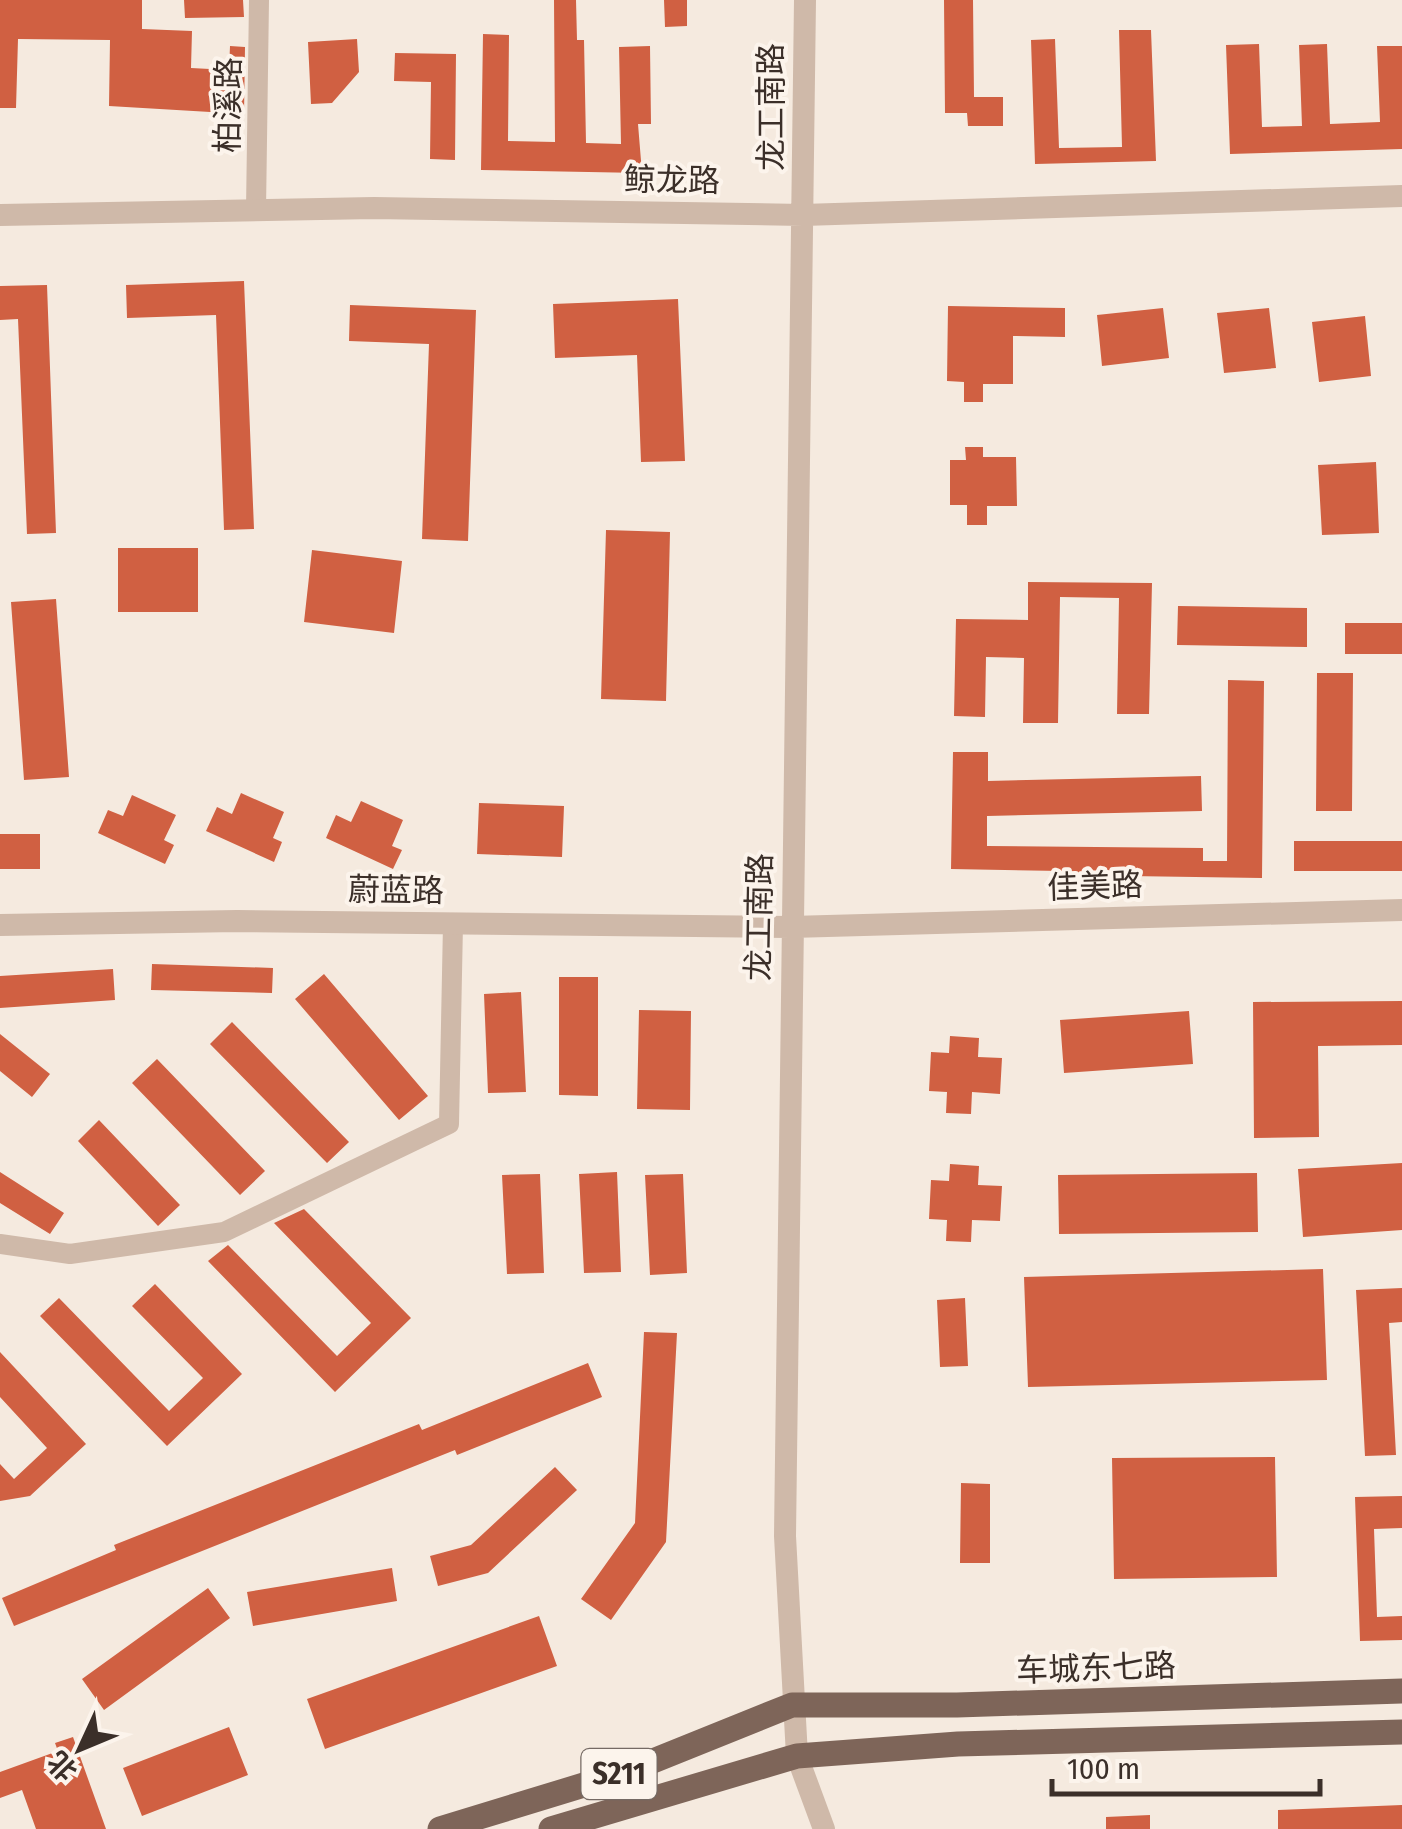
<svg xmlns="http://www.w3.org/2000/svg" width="1402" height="1829" font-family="'Fira Sans Condensed','Noto Sans SC',sans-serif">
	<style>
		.building { fill: #d06042 }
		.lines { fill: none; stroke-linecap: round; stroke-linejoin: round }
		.minor { stroke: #cfb9a9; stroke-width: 20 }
		.tertiary { stroke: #cfb9a9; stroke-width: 22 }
		.primary { stroke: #7e6559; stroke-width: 25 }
		.labels { text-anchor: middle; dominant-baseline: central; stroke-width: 8; stroke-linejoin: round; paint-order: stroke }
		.shield { fill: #fcf4ec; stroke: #756a64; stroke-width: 2.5 }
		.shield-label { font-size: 30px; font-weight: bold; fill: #3b2f29 }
		.street-label { font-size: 32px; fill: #3b2f29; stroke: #fcf4ec }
	</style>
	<rect width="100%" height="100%" fill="#f5eadf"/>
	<!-- building -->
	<path class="building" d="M0,0H142V29L192,31L191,68L229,70L230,46L245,47L244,114L109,106L110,40L18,39L16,108H0Z
		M184,0H243L244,17L185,18Z
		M554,0H576L577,40H584L586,143L621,144L619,47L650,46L651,124H638L642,173L481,170L483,34L509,35L508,141L555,142Z
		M664,0H687V26L665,27Z
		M944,0H973L974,97H1003V126H968L967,113H945Z
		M1119,30H1151L1156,161L1035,164L1031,40L1055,39L1059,148L1122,147Z
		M357,39L359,72L332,103L311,104L308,42Z
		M1259,44L1262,127L1302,126L1299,45L1327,44L1330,124L1380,122L1377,46H1402V149L1230,154L1226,45Z
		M395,53L456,54L455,160L430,159L431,82L394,81Z
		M244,281L254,529L224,530L216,315L127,318L126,285Z
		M47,285L56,533L27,534L18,319L0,320V286Z
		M678,299L685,461L641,462L637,355L555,358L553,304Z
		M350,305L476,310L468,541L422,539L429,344L349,341Z
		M948,306L1065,308V337L1013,336V384H983V402H964V382L947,381Z
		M1163,308L1169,358L1102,366L1097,315Z
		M1269,308L1276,368L1224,373L1217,313Z
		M1365,316L1371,376L1319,382L1312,322Z
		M965,447H983V457H1016L1017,506H987V525H967V505H950V460H966Z
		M1376,462L1379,533L1322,535L1318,465Z
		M606,530L670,532L666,701L601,699Z
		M118,548H198V612H118Z
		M312,550L402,561L394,633L304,622Z
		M1028,582L1152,583L1149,714H1117L1119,598L1060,597L1058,723H1023L1024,658L986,657L985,717L954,716L956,619L1028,620Z
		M56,599L69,777L24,780L11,602Z
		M1178,606L1307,608V647L1177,645Z
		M1345,623H1402V654H1345Z
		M1317,673H1353L1352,811H1316Z
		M1228,680L1264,681L1262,878L1062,875V871L951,869L953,752H988V781L1201,776L1202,811L987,816V846L1203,848V861H1227Z
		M241,793L284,812L273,838L282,842L274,862L206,831L217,807L232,814Z
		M132,795L176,815L164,840L174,845L165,864L98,833L108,810L123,816Z
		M361,801L403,820L392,846L402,850L393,869L326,838L336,815L351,822Z
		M479,803L564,806L562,857L477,854Z
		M0,834H40V869H0Z
		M1294,841H1402V871H1294Z
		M152,964L273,968L272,993L151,990Z
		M113,969L115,1000L0,1008V976Z
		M324,974L428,1096L399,1120L295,999Z
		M559,977H598V1096L559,1095Z
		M521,992L526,1092L488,1093L484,994Z
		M1402,1001V1045L1318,1046L1319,1137L1254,1138L1253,1002Z
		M639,1010L691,1011L690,1110L637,1109Z
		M1189,1011L1193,1064L1064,1073L1060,1020Z
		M232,1022L349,1142L327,1163L210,1044Z
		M0,1034L50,1074L32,1097L0,1071Z
		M950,1036L979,1038L978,1057L1002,1058L1000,1094L972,1092L971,1114L946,1113L947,1092L929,1091L931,1052L949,1053Z
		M157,1059L265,1171L240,1195L132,1083Z
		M99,1120L180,1205L158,1226L78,1141Z
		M1402,1163V1230L1303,1237L1298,1169Z
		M950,1164L979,1166L978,1185L1002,1186L1000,1221L972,1220L971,1242L946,1241L947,1220L929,1219L931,1180L949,1181Z
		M0,1172L64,1213L50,1234L0,1203Z
		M617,1172L621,1272L584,1273L579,1174Z
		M1257,1173L1258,1232L1059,1234L1058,1175Z
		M540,1174L544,1273L507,1274L502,1175Z
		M683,1174L687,1273L650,1275L645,1175Z
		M304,1209L411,1318L335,1392L208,1261L228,1245L337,1356L371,1323L274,1223Z
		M1323,1269L1327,1380L1028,1387L1024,1277Z
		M155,1284L242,1374L167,1446L40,1316L59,1298L169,1411L203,1378L132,1306Z
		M1402,1288V1322L1389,1323L1396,1455L1365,1456L1356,1290Z
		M965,1298L968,1366L940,1367L937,1300Z
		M644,1332L677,1333L666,1542L611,1620L581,1599L635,1523Z
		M0,1352L86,1444L30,1496L0,1501V1464L14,1479L47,1448L0,1397Z
		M588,1363L602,1397L457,1455L455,1450L14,1626L2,1598L116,1550L114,1545L419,1424L422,1430Z
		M1275,1457L1277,1577L1114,1579L1112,1458Z
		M555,1467L577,1490L488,1573L438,1586L430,1556L471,1545Z
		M961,1483L990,1484V1563H960Z
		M1402,1496V1528L1374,1529L1377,1617L1402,1616V1640L1360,1641L1355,1497Z
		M392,1568L397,1601L253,1626L247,1592Z
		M208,1588L230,1618L104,1710L82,1679Z
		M539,1616L557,1666L325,1749L307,1699Z
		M229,1727L248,1775L142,1816L123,1768Z
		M73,1737L106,1829H36L22,1790L0,1798V1772L58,1751L55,1743Z
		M1402,1805V1829H1278V1810Z
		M1150,1815V1829H1106V1817Z"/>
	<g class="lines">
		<!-- minor -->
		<path class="minor" d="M256,210L259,0
			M0,1244L70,1254L224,1232L449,1124L453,924"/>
		<!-- tertiary -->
		<path class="tertiary" d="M805,0L785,1536L797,1756L824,1829
			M0,215L374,208L803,215L1402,196
			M0,925L237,921L791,927L1402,910"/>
		<!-- primary -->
		<path class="primary" d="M440,1829L623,1773L792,1705H957L1402,1691
			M551,1829L797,1756L958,1744L1402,1732"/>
	</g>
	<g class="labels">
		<!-- shield labels -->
		<rect class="shield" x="581.5" y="1749" width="75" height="50" rx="8"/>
		<g class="shield-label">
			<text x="619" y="1774">S211</text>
		</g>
		<!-- street labels -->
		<g class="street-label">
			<text transform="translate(228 105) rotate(-89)">柏溪路</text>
			<text transform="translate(771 107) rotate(-90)">龙工南路</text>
			<text transform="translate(672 180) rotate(1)">鲸龙路</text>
			<text transform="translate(1095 886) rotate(-2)">佳美路</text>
			<text transform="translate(396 890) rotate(1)">蔚蓝路</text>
			<text transform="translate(759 917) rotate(-89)">龙工南路</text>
			<text transform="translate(1096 1668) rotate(-2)">车城东七路</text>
		</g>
	</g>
	<!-- north arrow -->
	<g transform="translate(80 1749) rotate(226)" stroke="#fcf4ec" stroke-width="8" paint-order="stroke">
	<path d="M0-8L18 38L0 25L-18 38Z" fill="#3b2f29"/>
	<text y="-15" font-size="28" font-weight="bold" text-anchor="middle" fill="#3b2f29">北</text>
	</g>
	<!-- scale -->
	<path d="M1052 1779v15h268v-15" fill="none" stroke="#3b2f29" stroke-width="5"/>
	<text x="1067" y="1779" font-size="30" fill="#3b2f29" stroke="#fcf4ec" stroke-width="8" paint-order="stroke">100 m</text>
</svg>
